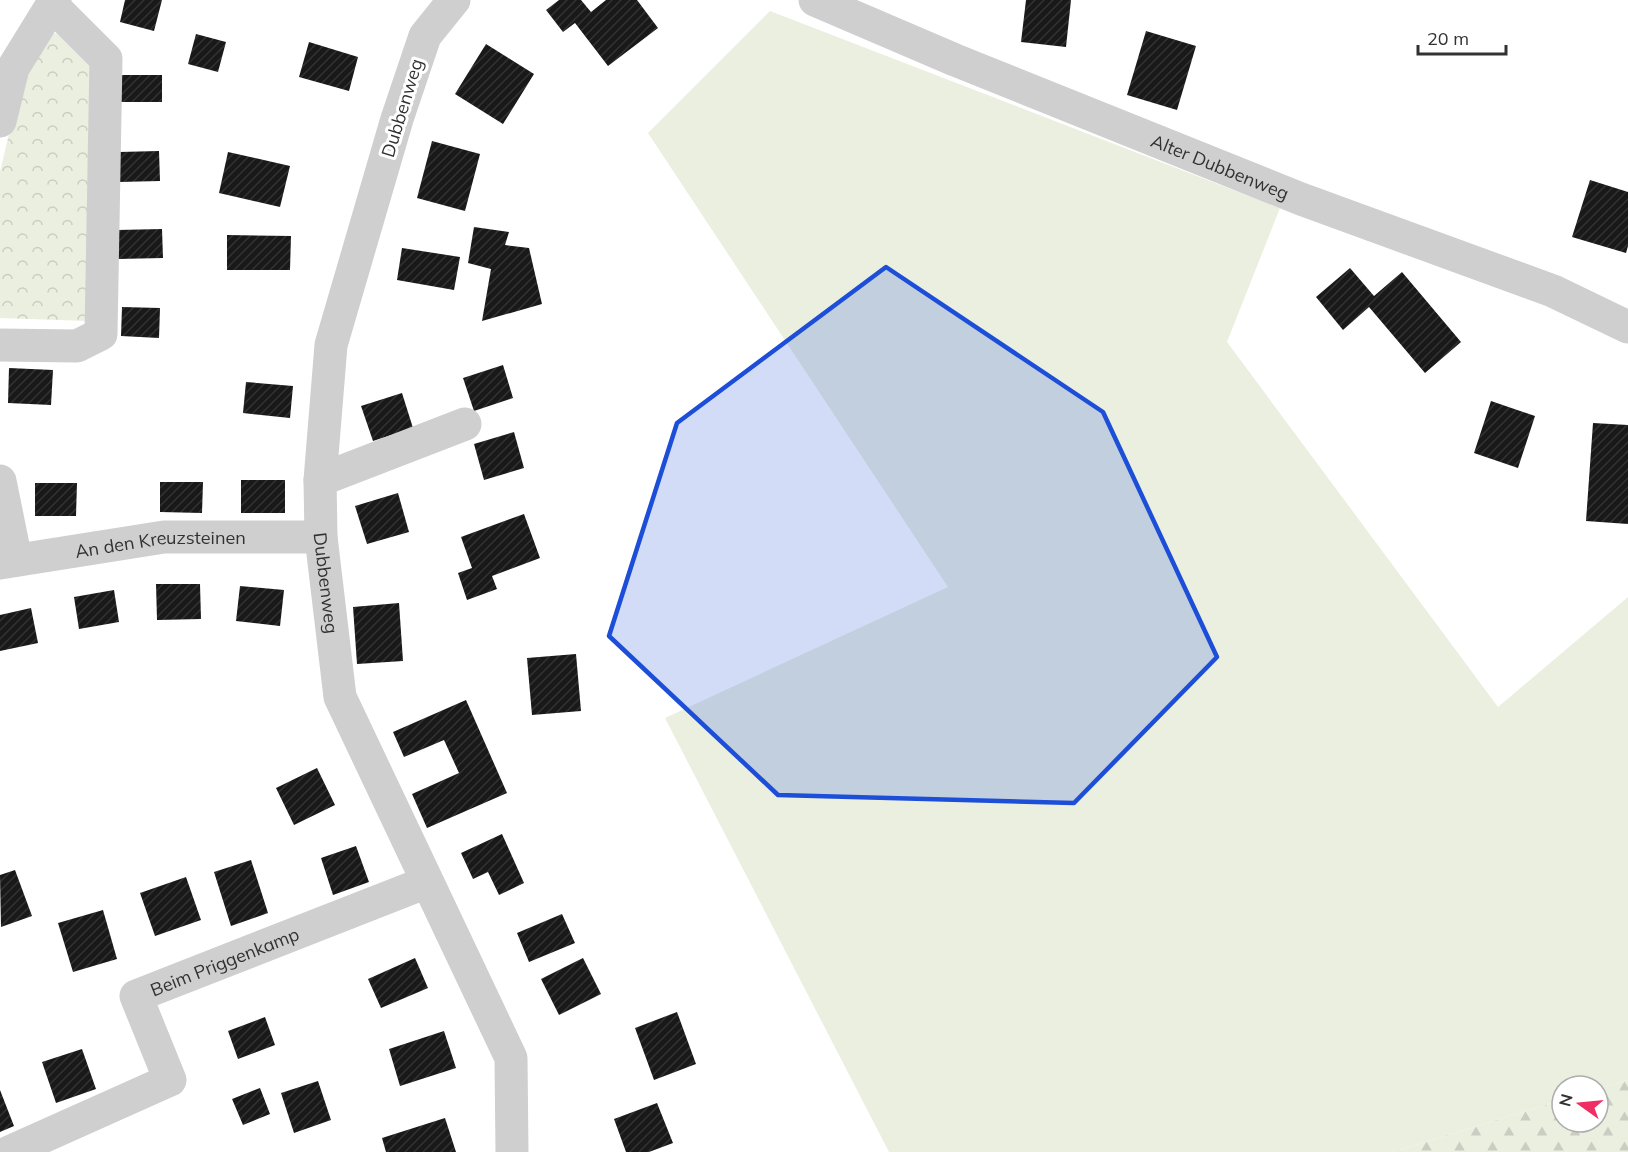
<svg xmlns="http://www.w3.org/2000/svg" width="1628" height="1152" font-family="Mulish,sans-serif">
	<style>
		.grass { fill: #ebefe0 }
		.forest { fill: url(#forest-firs) }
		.park { fill: url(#park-crowns) }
		.building { fill: url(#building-hatch) }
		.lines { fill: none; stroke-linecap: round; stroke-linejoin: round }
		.minor { stroke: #cfcfcf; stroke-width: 33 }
		.marked { fill: #1d4ed8; fill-opacity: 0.2; stroke: #1d4ed8; stroke-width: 4.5; stroke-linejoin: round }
		.labels { text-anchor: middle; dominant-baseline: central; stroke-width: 6; stroke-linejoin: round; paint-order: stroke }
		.street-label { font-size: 18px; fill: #323232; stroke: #fff }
	</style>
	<defs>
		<pattern id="forest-firs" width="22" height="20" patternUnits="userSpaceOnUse" patternTransform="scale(1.5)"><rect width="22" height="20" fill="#ebefe0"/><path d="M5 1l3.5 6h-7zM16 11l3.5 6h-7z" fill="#cacdc1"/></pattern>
		<pattern id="park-crowns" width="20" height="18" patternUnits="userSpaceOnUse" patternTransform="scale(1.5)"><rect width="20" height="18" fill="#ebefe0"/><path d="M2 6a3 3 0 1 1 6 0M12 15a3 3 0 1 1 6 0" fill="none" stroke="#cacdc1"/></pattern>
		<pattern id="building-hatch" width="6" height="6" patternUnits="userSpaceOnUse" patternTransform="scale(1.5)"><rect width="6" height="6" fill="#191919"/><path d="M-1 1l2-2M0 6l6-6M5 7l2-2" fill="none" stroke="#323232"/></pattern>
	</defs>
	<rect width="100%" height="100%" fill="#fff"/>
	<!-- grass -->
	<path class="grass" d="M770,11L1280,208L1227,342L1498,707L1628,597V1080L1598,1089V1086H1562V1100L1393,1152H889L665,718L948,587L648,133Z"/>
	<!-- forest -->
	<path class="forest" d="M1628,1080V1152H1393L1562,1100V1122H1598V1089Z"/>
	<!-- park -->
	<path class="park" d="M63,32L96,73L88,321L0,318V172L21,83L46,35Z"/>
	<!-- building -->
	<path class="building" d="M125,0H162L154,31L120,22Z
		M559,0H581L591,12L606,0H637L658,28L608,66L575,23L563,32L546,10Z
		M1026,0H1071L1066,47L1021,42Z
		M1146,31L1196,46L1177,110L1127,95Z
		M196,34L226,42L218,72L188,64Z
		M309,42L358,57L349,91L299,77Z
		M486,44L534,74L503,124L455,94Z
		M118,75H162V102H118Z
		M432,141L480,154L465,211L417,198Z
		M159,151L160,181L119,182V152Z
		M228,152L290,166L280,207L219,193Z
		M1590,180L1628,192V246L1626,253L1572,237Z
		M474,227L509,232L505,245L529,248L542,304L482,321L491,269L468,263Z
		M162,229L163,258L118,259L117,230Z
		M227,235L291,236L290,270H227Z
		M402,248L460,257L454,290L397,280Z
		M1350,268L1374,296L1402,272L1461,342L1425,373L1369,307L1343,330L1316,297Z
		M122,307L160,308L159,338L121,336Z
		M503,365L513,398L474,411L463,378Z
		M9,368L53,370L51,405L8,403Z
		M246,382L293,386L290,418L243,413Z
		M402,393L413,428L373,441L361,406Z
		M1491,401L1535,416L1518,468L1474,453Z
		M1593,423L1628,425V524L1586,521Z
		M514,432L524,468L484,480L474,444Z
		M241,480H285V513H241Z
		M160,482H203L202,513L160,512Z
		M35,483H77L76,516H35Z
		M398,493L409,532L367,544L355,506Z
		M524,514L540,558L492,576L497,589L467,600L458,573L472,568L461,537Z
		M156,584H200L201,619L157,620Z
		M240,586L284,590L280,626L236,621Z
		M114,590L119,622L79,629L74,597Z
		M399,603L403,661L357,664L353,607Z
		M31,608L38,643L0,651V615Z
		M576,654L581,711L532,715L527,658Z
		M466,700L507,793L427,828L412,794L459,773L444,740L404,757L393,732Z
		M317,768L335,805L294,825L276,788Z
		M502,834L524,883L499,895L488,872L473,879L461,853Z
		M356,846L369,882L333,895L321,858Z
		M251,860L268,913L231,926L214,872Z
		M15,870L32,916L1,927L0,875Z
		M186,877L201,920L155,936L140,893Z
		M103,910L117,959L73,972L58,923Z
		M562,914L575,943L529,962L517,933Z
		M415,958L428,988L381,1008L368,979Z
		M583,958L601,994L559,1015L541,979Z
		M677,1012L696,1064L654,1080L635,1028Z
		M265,1017L275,1045L238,1059L228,1031Z
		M444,1031L456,1068L400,1086L389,1049Z
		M82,1049L96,1089L56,1103L42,1062Z
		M318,1081L331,1120L294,1133L281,1093Z
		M260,1088L270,1114L243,1125L232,1099Z
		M0,1090L14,1126L0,1132Z
		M657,1103L673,1143L649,1152H626L614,1119Z
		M445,1118L456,1152H386L382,1138Z"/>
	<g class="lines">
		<!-- minor -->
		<g class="minor">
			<path id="s1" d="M454,0L425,36L397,119L331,345L320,480L321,537L340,697L511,1058L512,1152"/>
			<path id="s2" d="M815,0L955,60L1301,199L1553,291L1628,327"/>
			<path d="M0,121L13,68L55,0"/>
			<path d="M0,345L77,346L101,334L106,59L52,5"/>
			<path d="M320,480L465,424"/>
			<path d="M0,481L16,560"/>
			<path id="s3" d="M0,563L164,537H321"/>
			<path id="s4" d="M9,1152L170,1080L136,996L427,882"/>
		</g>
	</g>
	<!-- marked area -->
	<path class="marked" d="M886,267L1103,412L1217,657L1074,803L778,795L609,636L677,423Z"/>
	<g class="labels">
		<!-- street labels -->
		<g class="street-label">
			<text transform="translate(402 108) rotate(-73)">Dubbenweg</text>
			<text stroke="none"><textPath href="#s2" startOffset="438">Alter Dubbenweg</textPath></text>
			<text stroke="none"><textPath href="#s3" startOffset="162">An den Kreuzsteinen</textPath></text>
			<text stroke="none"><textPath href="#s1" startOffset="608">Dubbenweg</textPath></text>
			<text stroke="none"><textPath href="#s4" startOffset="362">Beim Priggenkamp</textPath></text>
		</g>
	</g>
	<!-- north arrow -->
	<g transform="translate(1580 1104) rotate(285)"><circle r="28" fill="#ffffff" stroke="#adadad" stroke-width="1.5"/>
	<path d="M0-4.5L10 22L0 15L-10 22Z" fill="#ef2f63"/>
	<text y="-9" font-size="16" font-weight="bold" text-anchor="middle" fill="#323232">N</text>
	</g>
	<!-- scale -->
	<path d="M1418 45v9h88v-9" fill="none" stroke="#323232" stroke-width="3"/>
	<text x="1427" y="45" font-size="18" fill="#323232" stroke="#ffffff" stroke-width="4.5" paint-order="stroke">20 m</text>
</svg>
